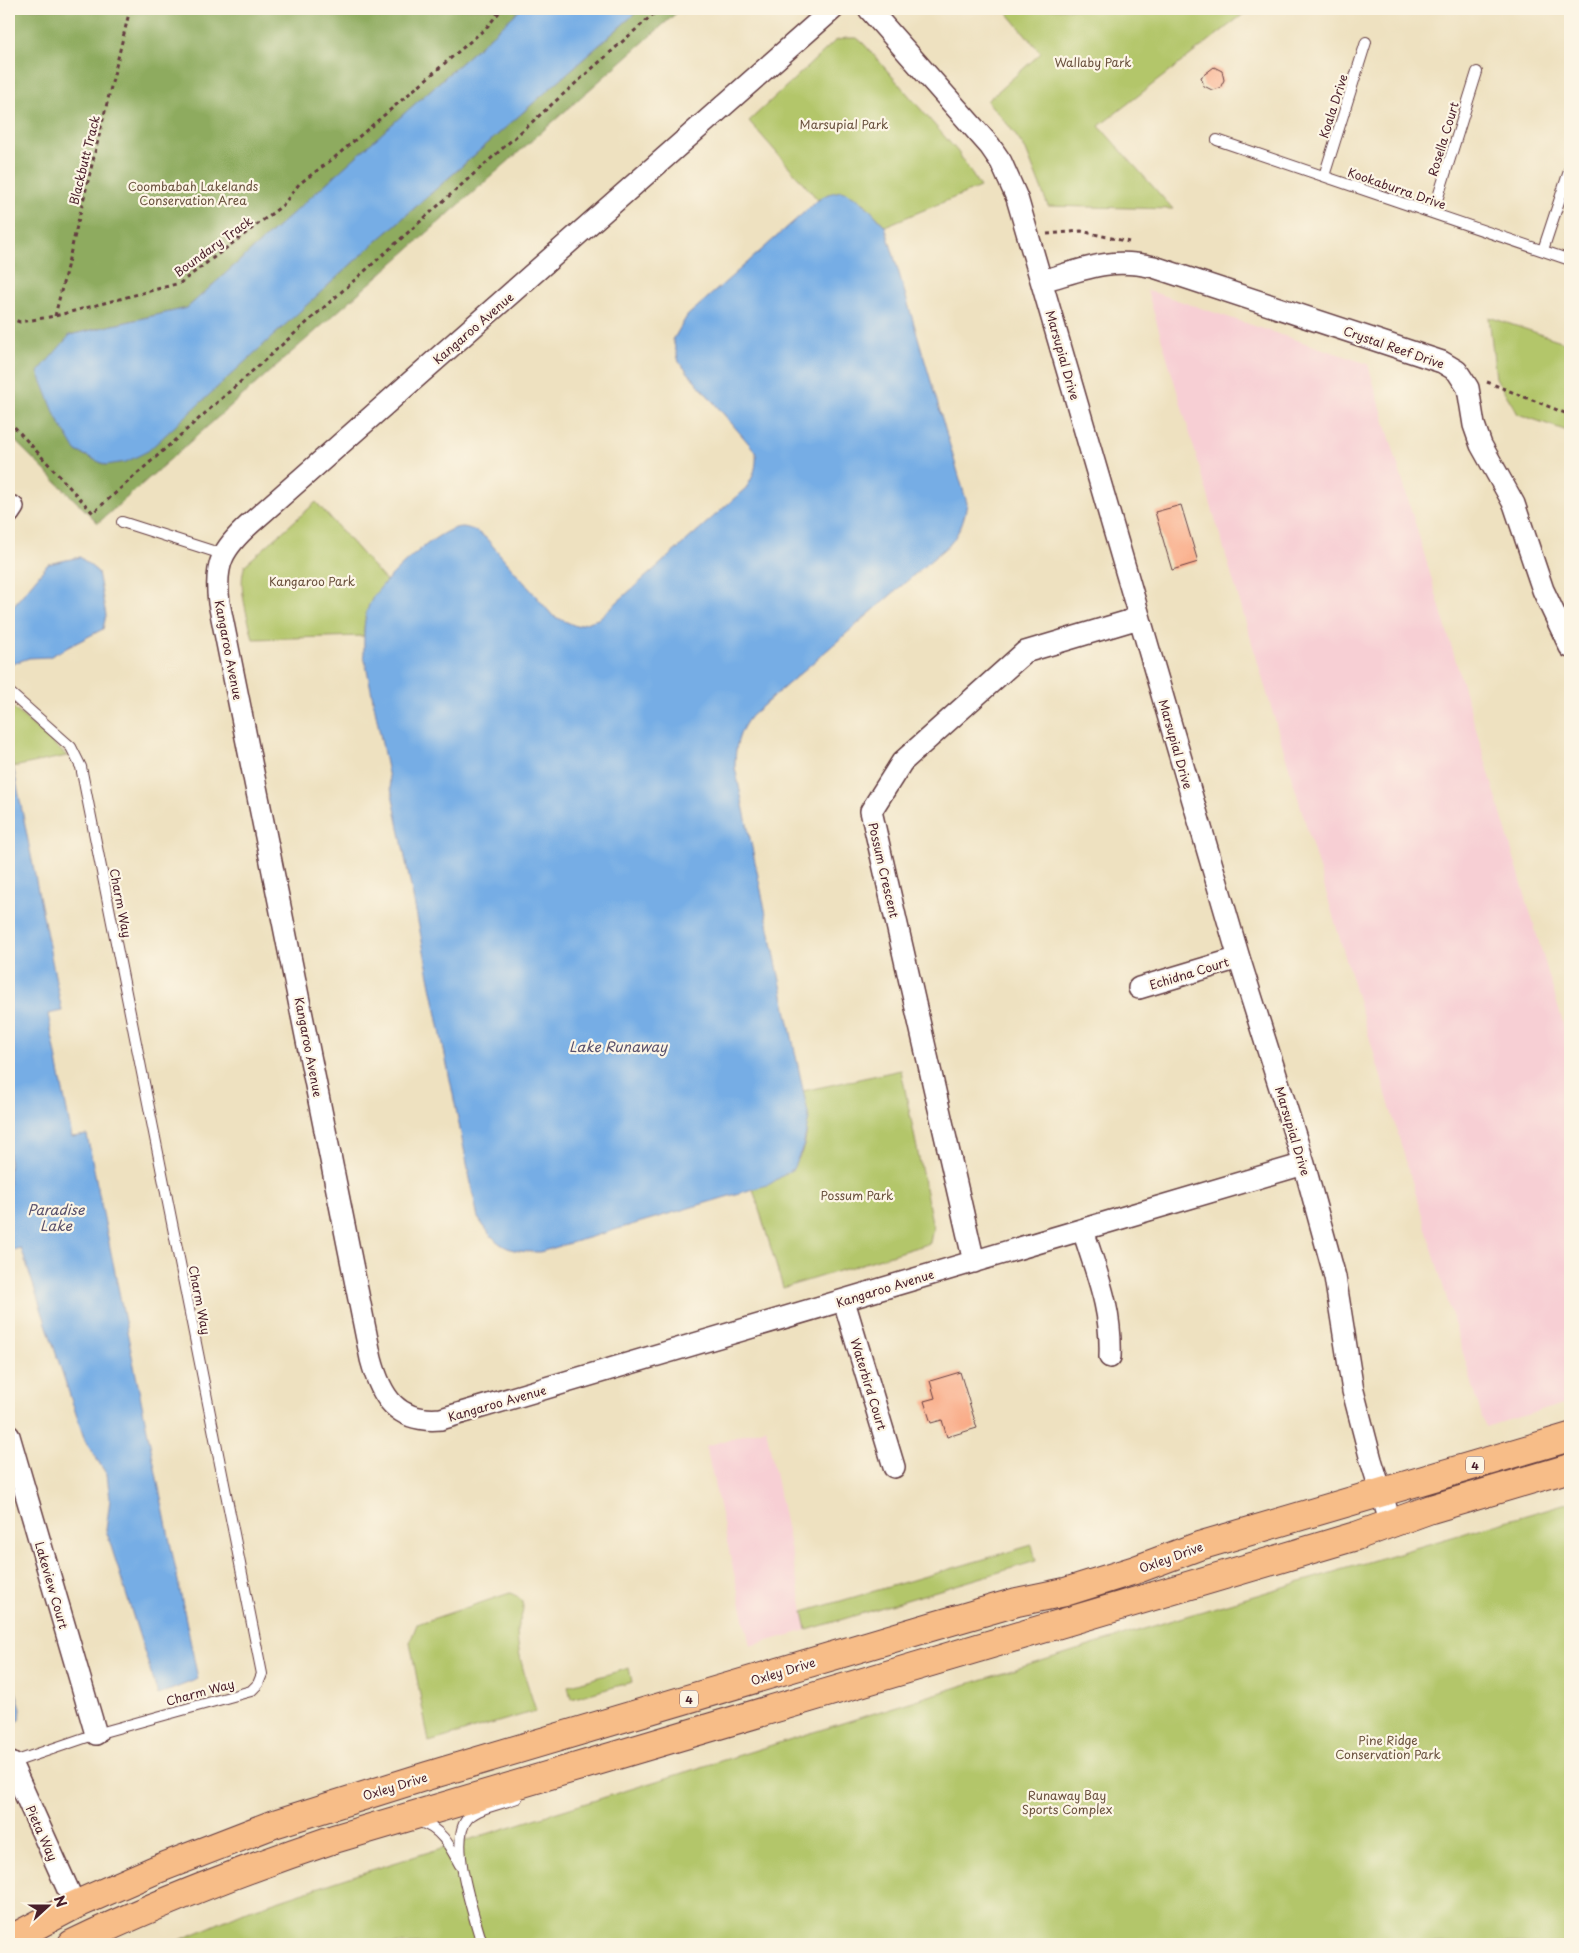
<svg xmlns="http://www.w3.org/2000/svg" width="1579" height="1953" font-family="'Playpen Sans',sans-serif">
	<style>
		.built { fill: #f7cfd4 }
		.green { fill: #b3c66a; stroke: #7e724a }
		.forest { fill: #8eab5e; stroke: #6c6544 }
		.water { fill: #76ade5; stroke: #606688 }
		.building { fill: #f9ab87 }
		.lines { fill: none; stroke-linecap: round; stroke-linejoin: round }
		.lane-casing { stroke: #633c41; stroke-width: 12 }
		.street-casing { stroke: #633c41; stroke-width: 24 }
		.primary-casing { stroke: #633c41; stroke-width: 30 }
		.path { stroke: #633c41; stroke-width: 3; stroke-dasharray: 4 4; stroke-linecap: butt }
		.lane { stroke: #fff; stroke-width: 10 }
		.street { stroke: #fff; stroke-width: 21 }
		.primary { stroke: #f7bd88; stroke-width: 28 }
		.labels { text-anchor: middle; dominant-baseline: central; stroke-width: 4.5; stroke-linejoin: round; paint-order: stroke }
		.shield { fill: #fcf5e5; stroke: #7f5f63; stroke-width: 1 }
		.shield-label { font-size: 11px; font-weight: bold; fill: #4a1f2b }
		.park-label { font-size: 12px; fill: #6a513e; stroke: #fcf5e5 }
		.street-label { font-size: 12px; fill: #4a1f2b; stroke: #fcf5e5 }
		.water-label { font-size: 14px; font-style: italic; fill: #59516c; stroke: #fcf5e5 }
	</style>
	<rect width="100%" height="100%" fill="#fcf5e5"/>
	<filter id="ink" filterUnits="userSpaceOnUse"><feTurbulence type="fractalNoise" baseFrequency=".02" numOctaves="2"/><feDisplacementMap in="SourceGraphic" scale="10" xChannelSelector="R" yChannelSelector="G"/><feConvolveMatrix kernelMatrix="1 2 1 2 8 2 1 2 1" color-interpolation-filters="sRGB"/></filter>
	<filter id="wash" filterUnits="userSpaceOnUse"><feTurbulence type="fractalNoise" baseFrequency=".0096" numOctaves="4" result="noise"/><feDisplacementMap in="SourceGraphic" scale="20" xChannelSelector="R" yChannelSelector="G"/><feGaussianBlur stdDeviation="1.12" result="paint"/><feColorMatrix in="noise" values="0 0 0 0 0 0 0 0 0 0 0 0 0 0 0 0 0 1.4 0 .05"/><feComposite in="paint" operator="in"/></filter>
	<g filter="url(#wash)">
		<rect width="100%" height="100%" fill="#eee1c0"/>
		<!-- built -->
		<path class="built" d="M1147,290L1368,364L1570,1047V1402L1485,1427Z
			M766,1428L807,1630L750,1646L706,1446Z"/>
		<!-- green -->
		<path class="green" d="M1004,9H1250L1099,126L1173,209L1048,206L1026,150L1009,126L987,101L1041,53Z
			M846,38H857L864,44L958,152L980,187L885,226L864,203L828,194L818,200L749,121L835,41Z
			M1489,317L1570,344V432L1518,414L1496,378Z
			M316,502L386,581C373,598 363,614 364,636L253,639C248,616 237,587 245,565Z
			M9,704L67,756L13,767L9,745Z
			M901,1070L933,1227L930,1243L783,1288L753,1189C805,1174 813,1141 803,1091Z
			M1570,1502V1944H171L244,1912L365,1872L1176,1619Z
			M1032,1545L1036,1561L807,1630L803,1612Z
			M510,1593C515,1595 520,1597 522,1602C526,1613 517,1622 517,1632C518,1659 528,1685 536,1711L429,1742L410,1642L417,1624Z
			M629,1668L632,1682L571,1699L568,1686Z"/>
		<!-- forest -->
		<path class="forest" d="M9,9H521L187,308L69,335L76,451L106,465L148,450L360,256L640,9H681L98,523L9,435Z"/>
		<!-- water -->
		<path class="water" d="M521,9H640L360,256L148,451L126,462L106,465L76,451L56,417L38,372L70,335L187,308Z
			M841,191C861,196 871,212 885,226L967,503C965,518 960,531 951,543L751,716C738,732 735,747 735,767L809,1118L803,1147L793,1169L770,1184L540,1252C505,1252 498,1247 478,1218L364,655C364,636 362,616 372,599C383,580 441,525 463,527C472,528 479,533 486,538L553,616L576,626L598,619L746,488C754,476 757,467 756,452L679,362L673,340L687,316L818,200L828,194Z
			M80,557L98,572L106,615L103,629L49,657L29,658L9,665V611L48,564Z
			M9,745L62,1011L48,1014L72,1137L87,1135L198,1679L158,1695L106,1530L110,1499L107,1475L85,1441L21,1248L9,1251Z
			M9,1669L21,1708L20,1720L9,1726Z"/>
		<g id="blocks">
			<!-- building -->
			<path class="building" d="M1214,67L1222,71L1224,80L1220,88L1212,90L1204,86L1201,77Z
				M1181,505L1198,562L1172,570L1155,512Z
				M960,1372L977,1428L947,1437L942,1420L931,1423L924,1401L935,1398L930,1381Z"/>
		</g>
	</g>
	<g filter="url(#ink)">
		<use href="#blocks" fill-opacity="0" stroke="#633c41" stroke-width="1"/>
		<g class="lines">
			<defs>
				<path id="lane" d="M1217,140L1570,260
					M1324,176L1366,42
					M1433,213L1477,72
					M1543,250L1570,168
					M122,522L222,554
					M9,692L71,747L81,767L262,1674L258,1684L251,1691L96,1734L11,1763
					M419,1822C441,1828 450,1846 460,1865
					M482,1944C475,1918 447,1840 468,1818C479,1807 502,1804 517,1798"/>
				<path id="street" d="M833,9L251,523C222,549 214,564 219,603L371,1359C381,1397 397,1423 441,1419L1304,1164
					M869,9L990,146L1001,162L1017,198L1239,958L1304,1164L1335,1277L1353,1391L1371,1460L1391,1524
					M1042,281C1085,269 1108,257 1154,267L1442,362L1457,371L1468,388L1474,425L1481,445L1514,504L1543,590L1570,647
					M9,513L13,507
					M1139,988L1239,958
					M1083,1230C1097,1275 1112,1309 1110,1357
					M974,1262L871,811L902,762L1025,652L1139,618
					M844,1301L894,1467
					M9,1436L96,1734
					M9,1764L11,1763L75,1905"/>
				<path id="primary" d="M9,1940L75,1905L155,1870L274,1824L427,1776L934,1626L1017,1602L1065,1592L1135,1570L1199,1546L1570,1437
					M72,1944C157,1903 245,1869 334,1839L1356,1536L1431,1509L1570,1468"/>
			</defs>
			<!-- lane casing -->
			<use href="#lane" class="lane-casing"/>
			<!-- street casing -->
			<use href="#street" class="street-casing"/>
			<!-- primary casing -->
			<use href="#primary" class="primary-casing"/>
			<!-- path -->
			<path class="path" d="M1047,234L1081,231L1129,242
				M55,316L130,9
				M9,318L20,322L55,316L180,283L283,205L299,184L334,158L486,28L502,9
				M1487,382L1570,415
				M9,421L93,513L659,9"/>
			<!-- lane -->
			<use href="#lane" class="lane"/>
			<!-- street -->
			<use href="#street" class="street"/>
			<!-- primary -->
			<use href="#primary" class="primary"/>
		</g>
	</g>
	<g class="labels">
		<!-- shield labels -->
		<g class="shield">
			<rect x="1466" y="1456.5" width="18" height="17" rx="4"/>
			<rect x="680" y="1690.5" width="18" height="17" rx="4"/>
		</g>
		<g class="shield-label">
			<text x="1475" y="1465">4</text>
			<text x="689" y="1699">4</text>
		</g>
		<!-- park labels -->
		<g class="park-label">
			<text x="1093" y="62">Wallaby Park</text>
			<text x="844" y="124">Marsupial Park</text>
			<text x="193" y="186">Coombabah Lakelands<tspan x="193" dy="14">Conservation Area</tspan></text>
			<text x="312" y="581">Kangaroo Park</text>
			<text x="857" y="1195">Possum Park</text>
			<text x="1388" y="1740">Pine Ridge<tspan x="1388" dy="14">Conservation Park</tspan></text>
			<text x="1067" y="1795">Runaway Bay<tspan x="1067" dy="14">Sports Complex</tspan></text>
		</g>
		<!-- street labels -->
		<g class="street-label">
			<text transform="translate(1333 106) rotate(-72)">Koala Drive</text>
			<text transform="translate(1443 139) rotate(-73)">Rosella Court</text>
			<text transform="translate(84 160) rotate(-76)">Blackbutt Track</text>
			<text transform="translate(1397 188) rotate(19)">Kookaburra Drive</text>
			<text transform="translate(213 246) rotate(-36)">Boundary Track</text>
			<text transform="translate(473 328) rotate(-41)">Kangaroo Avenue</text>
			<text transform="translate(1394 347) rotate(19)">Crystal Reef Drive</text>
			<text transform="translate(1063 355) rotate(74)">Marsupial Drive</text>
			<text transform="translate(229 650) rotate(79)">Kangaroo Avenue</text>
			<text transform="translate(1176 744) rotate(74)">Marsupial Drive</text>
			<text transform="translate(884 870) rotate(77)">Possum Crescent</text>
			<text transform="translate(121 903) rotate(79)">Charm Way</text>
			<text transform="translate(1189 973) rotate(-17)">Echidna Court</text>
			<text transform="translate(309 1047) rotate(79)">Kangaroo Avenue</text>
			<text transform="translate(1293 1131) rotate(73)">Marsupial Drive</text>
			<text transform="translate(885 1288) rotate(-17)">Kangaroo Avenue</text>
			<text transform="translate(200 1300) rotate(79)">Charm Way</text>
			<text transform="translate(869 1384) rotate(73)">Waterbird Court</text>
			<text transform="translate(497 1403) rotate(-16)">Kangaroo Avenue</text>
			<text transform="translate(1171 1557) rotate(-20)">Oxley Drive</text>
			<text transform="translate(52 1585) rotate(74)">Lakeview Court</text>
			<text transform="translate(783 1671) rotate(-17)">Oxley Drive</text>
			<text transform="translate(200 1692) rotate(-15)">Charm Way</text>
			<text transform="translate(395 1786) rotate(-17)">Oxley Drive</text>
			<text transform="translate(42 1833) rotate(66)">Pieta Way</text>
		</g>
		<!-- water labels -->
		<g class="water-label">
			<text x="618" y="1046">Lake Runaway</text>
			<text x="56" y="1209">Paradise<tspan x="56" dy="16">Lake</tspan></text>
		</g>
	</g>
	<!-- margin -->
	<rect width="1579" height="1953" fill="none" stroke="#fcf5e5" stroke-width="30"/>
	<!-- north arrow -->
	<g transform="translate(48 1906) rotate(69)" stroke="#fcf5e5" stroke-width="4" paint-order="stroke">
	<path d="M0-4L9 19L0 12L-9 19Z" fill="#4a1f2b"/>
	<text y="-8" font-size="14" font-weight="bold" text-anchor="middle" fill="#4a1f2b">N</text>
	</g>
</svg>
